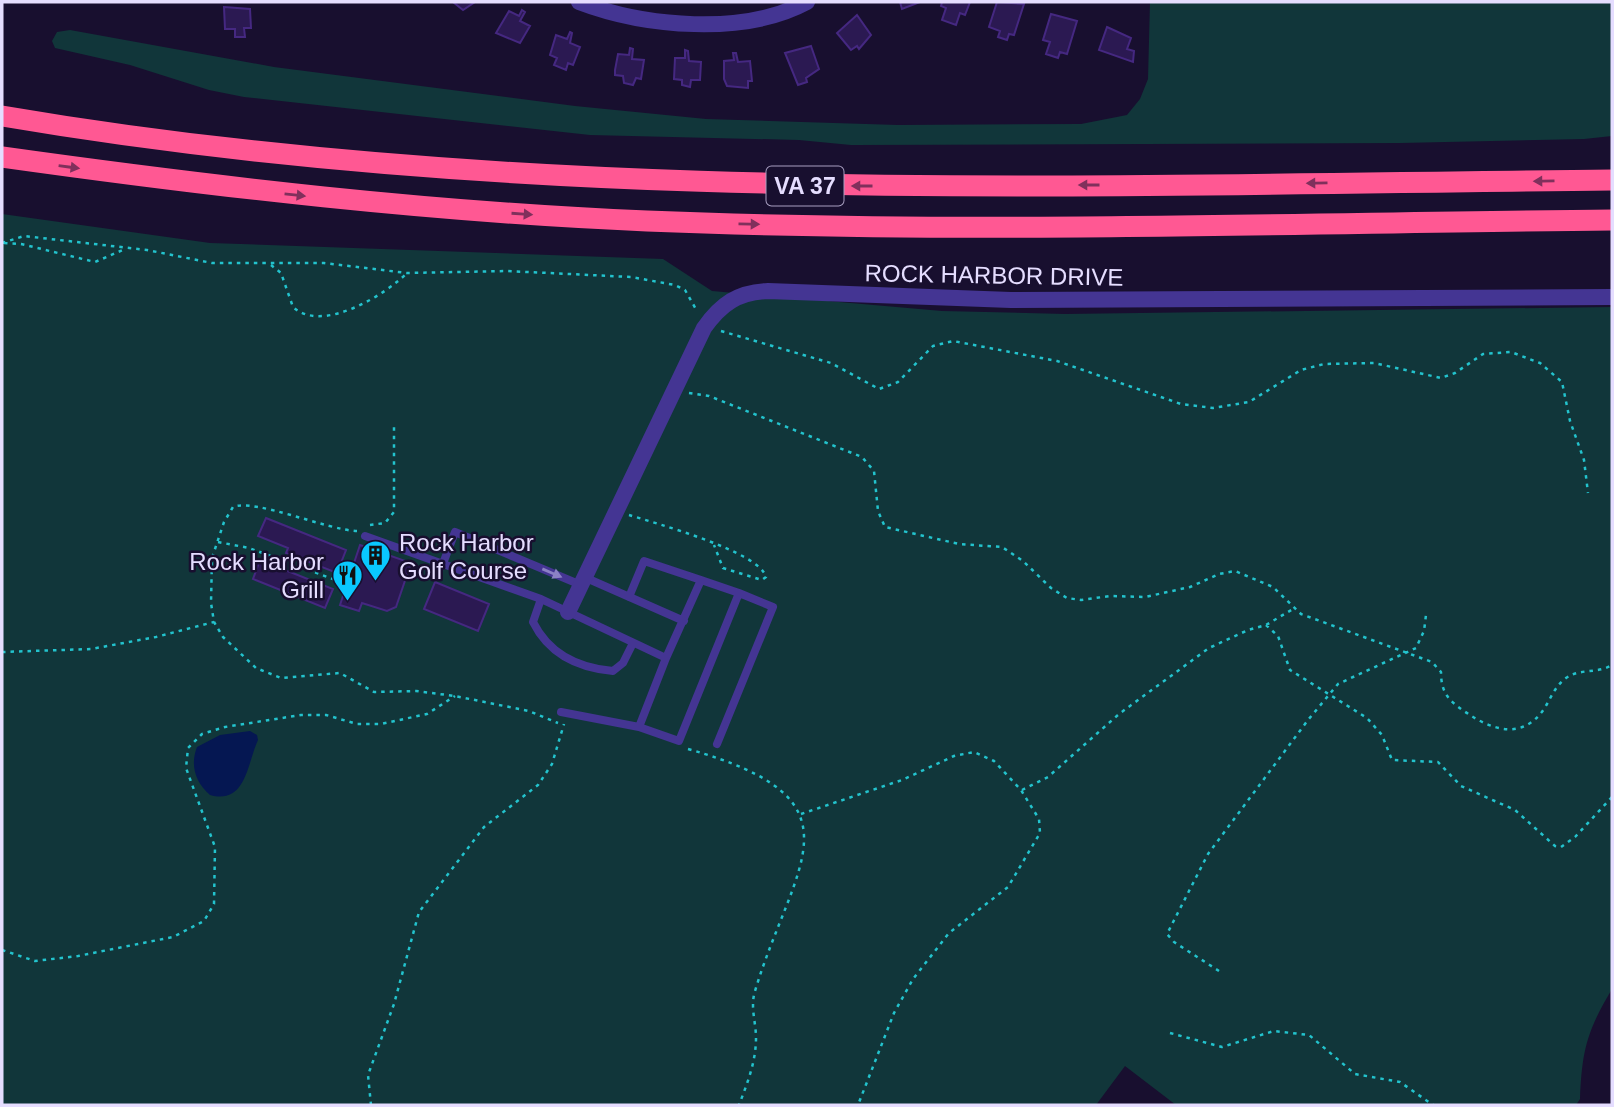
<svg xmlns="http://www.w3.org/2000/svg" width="1614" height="1107" font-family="Arial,sans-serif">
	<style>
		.green { fill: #11363a }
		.water { fill: #051752 }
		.building { fill: #2b1952; stroke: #452881; stroke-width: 2 }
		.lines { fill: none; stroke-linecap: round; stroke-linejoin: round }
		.path { stroke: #23c3cd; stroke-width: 2.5; stroke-dasharray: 3.5 5; stroke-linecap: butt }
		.service { stroke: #443593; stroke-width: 8 }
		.minor { stroke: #443593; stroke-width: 16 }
		.motorway { stroke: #ff5893; stroke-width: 21 }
		.oneway { fill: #80305c }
		.oneway2 { fill: #8c81c4 }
		.labels { text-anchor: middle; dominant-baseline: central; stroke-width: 5; stroke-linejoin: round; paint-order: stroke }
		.shield { fill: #180f2f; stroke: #a89fc1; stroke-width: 2 }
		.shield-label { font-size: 23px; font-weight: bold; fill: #e5ddff }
		.street-label { font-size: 24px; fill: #e5ddff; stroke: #180f2f }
		.poi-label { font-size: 24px; fill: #e5ddff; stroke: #180f2f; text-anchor: start }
	</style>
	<rect width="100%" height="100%" fill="#180f2f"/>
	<!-- green -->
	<path class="green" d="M1150,2H1612V136L1584,139L1400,143L851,145L799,140L590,135L244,97L209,90L130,65L55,48L52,41L57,32L70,30L274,67L575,106L706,119L898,125L1081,124L1127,115L1140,99L1148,79Z
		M2,214L210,243L663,259L712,291L942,311L1065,314L1612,307V989C1587,1031 1582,1050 1580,1099L1576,1105H1176L1125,1066L1096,1105H2Z"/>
	<!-- water -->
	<path class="water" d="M250,731L257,735L258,740C247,764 246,805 210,795C195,782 190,765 197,747L220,735Z"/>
	<!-- building -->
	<path class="building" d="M453,2H475L463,10Z
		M900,2H920L902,9Z
		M942,2H970L965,15L960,13L956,25L942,20L946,8L941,6Z
		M997,2L1024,4L1014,35L1009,34L1007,40L998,37L1000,31L989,27Z
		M224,7L250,9L251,28H244L245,37H235V29H225Z
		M522,10L525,12L520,21L530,26L520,43L496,33L509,11L519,16Z
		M1051,14L1077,21L1067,54L1060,52L1058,58L1046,54L1050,42L1043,40Z
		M857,15L871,35L859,49L857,46L851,50L837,33Z
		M1107,27L1131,38L1127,49L1134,51L1133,62L1099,50Z
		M570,32L572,33L570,43L580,47L573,65L568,63L566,70L554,65L557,58L550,55L556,35L567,39Z
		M811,46L819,69L806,78L807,82L798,85L785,53Z
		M630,48L633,49L632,59L644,60L641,79L636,78L633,85L624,83L623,76L615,75V70L618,54L629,55Z
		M685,50L688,51L689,61L701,62L700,80H691L690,87L682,85V80L674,79L675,58H685Z
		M733,53H736L738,62L750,61L752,81H748V88L727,86L724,79V61L734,60Z
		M266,518L346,550L337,573L286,553L288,548L258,536Z
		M360,545L411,563L396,607L387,611L362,603L359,611L340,605Z
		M260,560L333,589L325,608L253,579Z
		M435,582L489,604L478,631L424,609Z"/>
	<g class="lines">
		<!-- path -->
		<path class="path" d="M2,243L24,236L147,250L212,263H324L407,273L507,271L631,277L675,285L685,290L697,311
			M4,243L21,244L95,262L125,249
			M271,265L281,273L293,307C322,334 385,295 407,273
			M721,331L831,363L879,389L898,382L933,346L953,341L1057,361L1181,404L1213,408L1249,402L1301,370L1324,364L1374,363L1441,378L1455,373L1483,354L1511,352L1540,363L1562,382L1570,421L1584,460L1588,493
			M689,393L709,396L862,457L874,471L878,511L885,527L959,544L1002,547L1023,561L1051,588L1067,598L1081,600L1110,596L1145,597L1190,587L1219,574L1235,571L1273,587L1301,614L1432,662L1441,672C1441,692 1448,700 1464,711C1491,730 1522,741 1544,709C1551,698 1555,686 1566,678C1580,668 1597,674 1612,665
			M629,515C655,523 760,552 766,577L762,580L723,568L714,545
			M370,525L385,523L394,512V427
			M357,531C327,530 254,498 233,507L224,522L212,558L211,603L214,622L223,637L256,668L281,678L340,673L374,692L416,691L455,696L529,711L558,723
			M218,542L249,548L341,582
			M1266,625L1278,636L1290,670L1367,718L1382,735L1392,760L1438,762L1461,786L1515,810L1555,846L1561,847L1575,837L1612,797
			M2,652L91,649L156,637L214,622
			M688,749C869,800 794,862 755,991C750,1007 756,1022 756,1038C756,1062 747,1084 739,1105
			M1022,790L1048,777L1119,714L1209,648L1248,630L1266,625L1293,609
			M801,814L902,780L954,756L974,752L994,761L1021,790L1039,819L1040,833L1008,887L949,933L913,979L894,1013L858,1105
			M2,950L35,961L78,956L173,937L204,921L214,904L215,847L186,768L188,748L202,734L225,727L301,715H326L357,724H381L427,714L455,696
			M1219,971L1174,942L1167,934L1208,854L1308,720L1338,684L1416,648L1424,631L1426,615
			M1170,1033L1222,1047L1274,1031L1309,1035L1355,1074L1400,1082L1433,1105
			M371,1105L368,1075L394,1004L419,912L484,827L538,785L552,764L564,724"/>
		<!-- service -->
		<path class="service" d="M365,536L541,599L666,658L701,580L739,593L679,741L639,727L666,658
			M442,566L455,532L581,585
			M584,577L684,621
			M629,597L644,561L701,580
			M541,599L533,622C549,654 578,668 613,671L623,663L633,643
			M561,712L639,727
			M717,744L773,607L739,593"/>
		<!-- minor -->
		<path class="minor" d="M579,2C645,27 744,36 807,2
			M568,612L704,328C721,304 738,292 768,291L1011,300L1612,297"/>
		<!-- motorway -->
		<path class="motorway" d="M2,116C534,207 1075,185 1612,180
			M2,157C216,187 431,212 647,221C968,234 1291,223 1612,220"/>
	</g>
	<!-- one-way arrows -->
	<defs><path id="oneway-solid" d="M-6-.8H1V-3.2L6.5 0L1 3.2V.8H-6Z" transform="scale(1.75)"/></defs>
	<g class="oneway">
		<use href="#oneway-solid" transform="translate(69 167) rotate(8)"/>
		<use href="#oneway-solid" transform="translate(1544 181) rotate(179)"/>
		<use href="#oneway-solid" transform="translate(1317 183) rotate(179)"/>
		<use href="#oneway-solid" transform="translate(1089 185) rotate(180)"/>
		<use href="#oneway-solid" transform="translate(862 186) rotate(180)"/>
		<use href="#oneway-solid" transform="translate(295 195) rotate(6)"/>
		<use href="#oneway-solid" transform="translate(522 214) rotate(4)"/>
		<use href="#oneway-solid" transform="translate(749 224) rotate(1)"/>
	</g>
	<use class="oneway2" href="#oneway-solid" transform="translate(552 573) rotate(23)"/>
	<!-- icons -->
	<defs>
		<symbol id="building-pin" viewBox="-11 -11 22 30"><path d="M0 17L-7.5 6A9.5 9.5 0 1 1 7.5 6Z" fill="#09c8ff" stroke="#180f2f"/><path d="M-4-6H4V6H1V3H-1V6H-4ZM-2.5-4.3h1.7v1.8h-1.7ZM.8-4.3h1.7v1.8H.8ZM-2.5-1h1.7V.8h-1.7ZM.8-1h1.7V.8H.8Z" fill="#111"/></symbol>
		<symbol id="restaurant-pin" viewBox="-11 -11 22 30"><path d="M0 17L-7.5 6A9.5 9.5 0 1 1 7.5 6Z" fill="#09c8ff" stroke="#180f2f"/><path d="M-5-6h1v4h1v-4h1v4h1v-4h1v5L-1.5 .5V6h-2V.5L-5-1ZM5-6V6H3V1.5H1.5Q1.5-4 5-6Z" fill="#111"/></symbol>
	</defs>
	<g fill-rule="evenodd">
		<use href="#building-pin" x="358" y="538" width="35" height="47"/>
		<use href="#restaurant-pin" x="330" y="558" width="35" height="47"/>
	</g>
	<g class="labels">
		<!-- shield labels -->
		<rect class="shield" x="766.5" y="166.5" width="77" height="39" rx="5"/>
		<g class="shield-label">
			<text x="805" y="186">VA 37</text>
		</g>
		<!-- street labels -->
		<g class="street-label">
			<text transform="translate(994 275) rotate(1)">ROCK HARBOR DRIVE</text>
		</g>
		<!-- poi labels -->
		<g class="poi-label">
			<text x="399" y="542">Rock Harbor<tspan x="399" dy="28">Golf Course</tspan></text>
			<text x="324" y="561" text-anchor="end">Rock Harbor<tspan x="324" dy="28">Grill</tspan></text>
		</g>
	</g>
	<!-- border -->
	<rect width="1614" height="1107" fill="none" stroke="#e5ddff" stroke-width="7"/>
</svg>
